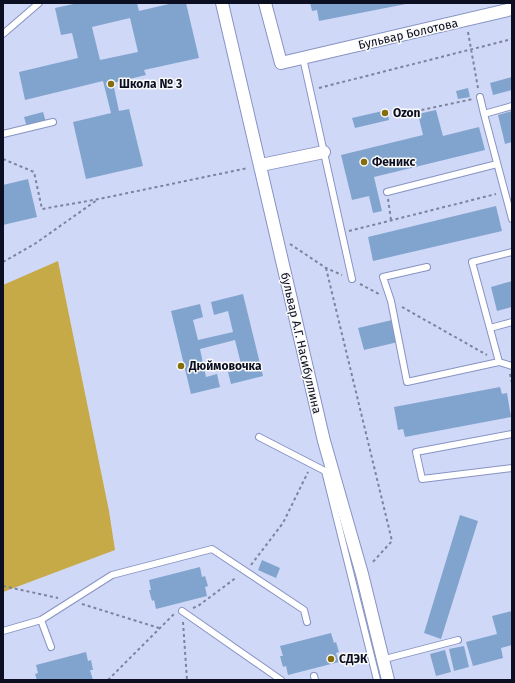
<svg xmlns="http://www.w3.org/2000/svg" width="515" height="683" font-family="'Fira Sans',sans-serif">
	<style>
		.green { fill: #c6aa47 }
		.building { fill: #81a4ce; fill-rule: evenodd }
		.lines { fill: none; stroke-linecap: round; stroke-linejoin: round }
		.lane-casing { stroke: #8793c3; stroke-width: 8 }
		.street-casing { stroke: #8793c3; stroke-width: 14 }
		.path { stroke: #7d839c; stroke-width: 2; stroke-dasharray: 3 3; stroke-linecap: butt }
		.lane { stroke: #fff; stroke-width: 6 }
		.street { stroke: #fff; stroke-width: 12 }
		.poi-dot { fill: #856d0b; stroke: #fafafa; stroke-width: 1.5 }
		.labels { text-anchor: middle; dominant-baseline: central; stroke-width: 3; stroke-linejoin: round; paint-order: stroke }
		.street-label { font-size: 12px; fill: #0c0f21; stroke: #fafafa }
		.poi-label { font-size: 12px; font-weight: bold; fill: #0c0f21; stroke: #fafafa; text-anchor: start }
	</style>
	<rect width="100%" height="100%" fill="#d0d8f7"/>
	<!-- green -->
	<path class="green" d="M58,261L109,511L115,550L3,592V285Z"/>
	<!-- building -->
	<path class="building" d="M78,3H137L139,11L173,3H186L199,58L144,70L146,75L113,83L119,111L129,109L143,166L86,179L73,122L111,113L103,81L25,100L19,72L78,58L72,33L61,35L55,8ZM130,18L138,52L100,60L92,27Z
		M310,3H406V4L319,21L317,10L312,11Z
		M512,77V90L493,95L490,83Z
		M468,88L470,97L458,99L456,91Z
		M387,110L389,120L355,128L352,118Z
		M436,110L443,136L479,127L485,150L374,177L382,211L373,213L369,196L352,200L341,155L423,135L418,114Z
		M512,111V142L505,144L498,115Z
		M43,112L46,122L27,127L24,117Z
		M28,179L37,217L3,225V185Z
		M496,206L502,231L373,261L368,237Z
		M512,281V307L497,311L491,287Z
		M243,294L263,376L231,384L228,372L242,368L235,340L200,349L206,377L217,374L220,387L191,394L171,311L200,304L203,317L193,320L198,340L233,332L228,311L214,315L211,302Z
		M392,320L398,342L364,350L358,328Z
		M500,387L502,394L507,393L511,417L405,437L403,429L398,430L394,407Z
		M460,515L478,521L441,639L424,633Z
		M262,560L280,568L276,578L258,570Z
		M200,567L202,577L205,576L208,586L205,587L207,596L156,609L154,600L152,601L149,590H151L149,580Z
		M512,611V645L501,648L503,658L473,666L466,642L497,634L492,616Z
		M331,633L334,643L336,642L339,652L336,653L339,662L288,675L286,666L283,667L280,656H283L280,646Z
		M464,646L469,667L454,671L449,649Z
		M445,650L451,672L436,676L430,654Z
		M86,652L88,661L91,660L93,670H90L93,680H37L35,674L38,673L36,665Z"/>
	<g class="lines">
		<defs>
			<path id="lane" d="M3,34L39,3
				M303,58L352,279
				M480,97L484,114
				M512,106L484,114L512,219
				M3,134L53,122
				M387,192L497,164
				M512,252L472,262L499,362L512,366
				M427,267L383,277L391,301L407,382L499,362
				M490,328L512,322
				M512,434L416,452L422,479L512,468
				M259,437L325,471L377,680
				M182,611L281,680
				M41,620L51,647
				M3,631L41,620L112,575L212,549L304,610L307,622
				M381,660L458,640
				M314,676L315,680"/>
			<path id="street" d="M222,3L324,441L362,574L388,680
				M265,3L281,63L512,9
				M261,165L324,152"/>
		</defs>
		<!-- lane casing -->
		<use href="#lane" class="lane-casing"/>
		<!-- street casing -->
		<use href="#street" class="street-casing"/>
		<!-- path -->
		<path class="path" d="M468,32L478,88
			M319,88L512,39
			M398,115L473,99
			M3,159L34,172L42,209L99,199L248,168
			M388,199L391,220
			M349,231L496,194
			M290,244L326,268L342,275
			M3,262L36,243L97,200
			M326,268L392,541L371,564
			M360,284L379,294
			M402,307L487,355
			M510,374L512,383
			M251,565L283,523L308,472
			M3,586L58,598
			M82,604L159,628
			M193,608L198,606L237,577
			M183,622L187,680
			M108,680L174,614"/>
		<!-- lane -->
		<use href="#lane" class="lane"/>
		<!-- street -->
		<use href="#street" class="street"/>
	</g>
	<!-- markers -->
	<g class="poi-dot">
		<circle cx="111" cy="84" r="4"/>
		<circle cx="385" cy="113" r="4"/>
		<circle cx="364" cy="162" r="4"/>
		<circle cx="181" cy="366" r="4"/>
		<circle cx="331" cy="659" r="4"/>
	</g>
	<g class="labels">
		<!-- street labels -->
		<g class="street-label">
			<text transform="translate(408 34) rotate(-13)">Бульвар Болотова</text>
			<text transform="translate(301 343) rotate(77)">бульвар А.Г. Насибуллина</text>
		</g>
		<!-- poi labels -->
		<g class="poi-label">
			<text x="119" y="84">Школа № 3</text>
			<text x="393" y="113">Ozon</text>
			<text x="372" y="162">Феникс</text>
			<text x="189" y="366">Дюймовочка</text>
			<text x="339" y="659">СДЭК</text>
		</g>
	</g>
	<!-- border -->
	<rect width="515" height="683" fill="none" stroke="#0c0f21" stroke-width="8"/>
</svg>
